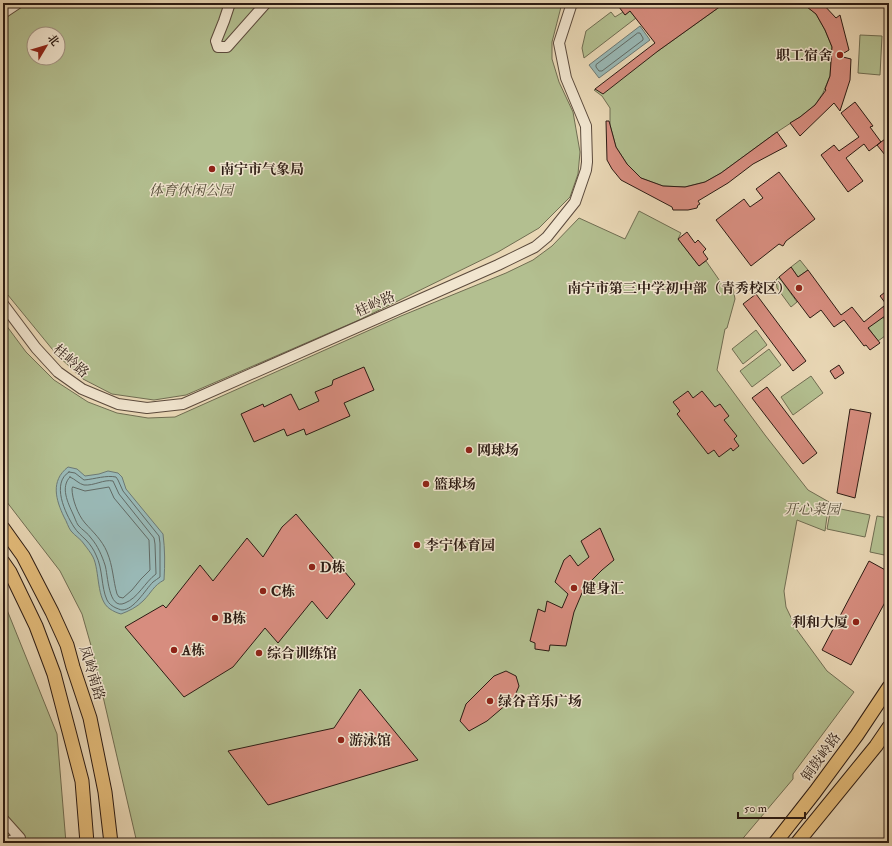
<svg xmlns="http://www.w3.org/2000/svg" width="892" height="846" font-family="'IM FELL Double Pica','Noto Serif SC',serif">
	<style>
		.green { fill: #b3bf90; stroke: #706d52; fill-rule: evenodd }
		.water { fill: #99b8b5; stroke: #6d7974 }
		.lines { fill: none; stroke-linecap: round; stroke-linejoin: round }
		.shore { stroke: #626a64; stroke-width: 1 }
		.building { fill: #d78d7f; stroke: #2c1b13 }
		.minor-casing { stroke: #5b4a3c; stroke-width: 12 }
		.major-casing { stroke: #2c1b13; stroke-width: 15 }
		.minor { stroke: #f1e5cf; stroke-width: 10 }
		.major { stroke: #e4bc7a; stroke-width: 13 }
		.poi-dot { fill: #8f2418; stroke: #f1e5cf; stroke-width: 1.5 }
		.labels { text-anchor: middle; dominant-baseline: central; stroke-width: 3; stroke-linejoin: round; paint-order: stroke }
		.poi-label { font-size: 14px; font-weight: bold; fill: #2c1b13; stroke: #f1e5cf; text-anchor: start }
		.park-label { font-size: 14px; font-style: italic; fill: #544c38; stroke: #f1e5cf }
		.street-label { font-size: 14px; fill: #2c1b13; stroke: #f1e5cf }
	</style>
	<rect width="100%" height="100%" fill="#e9d7b5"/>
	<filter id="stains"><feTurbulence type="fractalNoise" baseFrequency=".005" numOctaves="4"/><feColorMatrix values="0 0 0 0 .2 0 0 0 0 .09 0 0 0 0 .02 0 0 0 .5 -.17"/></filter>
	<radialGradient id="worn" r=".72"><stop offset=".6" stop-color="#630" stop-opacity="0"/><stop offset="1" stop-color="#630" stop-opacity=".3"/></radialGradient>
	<!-- green -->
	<path class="green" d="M3,3H562L552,42V59L559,82L573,112L580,152L578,174L570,197L539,228L498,252L359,320L186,395L154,400L112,394L83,379L57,355L3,289ZM34,34H58V58H34Z
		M725,3H802L816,14L825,30L832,47L830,76L823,93L815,105L800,117L777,132L721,173L705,182L685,187L663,186L641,178L627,164L616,147L610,125V108L602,96L594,90L658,51Z
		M630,11L636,18L584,58L582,48L586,31L611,12L615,17L623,12L625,15Z
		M860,35L882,36L880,75L858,73Z
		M639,211L681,233L678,239L699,266L706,261L722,284L728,280L733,288L735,299L727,328L725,329L717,370L765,435L808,490L829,502L825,531L797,520L784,591L786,607L797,630L827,671L854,692L793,774V779L739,843H137L92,649L82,614L60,571L3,497V321L26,352L54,380L88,402L117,413L148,418L175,417L401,316L506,273L533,260L552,246L579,218L625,239Z
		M800,260L808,270L798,277L791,267Z
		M779,277L797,302L791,307L777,288L776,280Z
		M883,317L889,326V333L878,341L867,326Z
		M756,330L767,345L743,364L732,349Z
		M769,349L781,365L752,387L740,371Z
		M811,376L823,393L793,415L781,397Z
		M831,507L870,515L865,537L827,529Z
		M877,516L889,518V556L870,552Z
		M3,600L57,734L66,843H3Z"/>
	<!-- water -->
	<path class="water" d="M640,26L650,40L599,78L589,65Z
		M68,467L77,469L85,476L99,474L108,471L118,473L122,477L126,489L163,534C165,549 165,565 164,580C153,586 152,592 143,601C137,607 129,611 121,614C117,613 113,611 110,609C96,600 100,571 93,557C91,553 87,548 84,544C81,539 75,536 71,531C68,527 67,522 64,517C56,500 50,481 68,467Z"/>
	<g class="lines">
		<!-- shore -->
		<path class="shore" d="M638,33H640L643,38V40L602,71H599L596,67V65Z
			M69,472L75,473L84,480C95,479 106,475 116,477L118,480L123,491L159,536L160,543V577C158,579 155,580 153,582C145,590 134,610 122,610C120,610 117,608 116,608C112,606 109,604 107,600C101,587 103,569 96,555C94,550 90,544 86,540C82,536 77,532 74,527C65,513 51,483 69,472Z
			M70,477C75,479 79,484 84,485C94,486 104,479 113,481L119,494L154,538L155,544L156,574C145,582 138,598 125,603C108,611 108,574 105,565C102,556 98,546 91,538C88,533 82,530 78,525C76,522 75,518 73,514C68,503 60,487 70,477Z
			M73,487L85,491L109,487L114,498L149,540L150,570L141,579L132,590L123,598L119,597L117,594C113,580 113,566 107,552C102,540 93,532 85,523C78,515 72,499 72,489Z"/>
	</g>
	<!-- building -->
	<path class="building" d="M616,3H725L658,51L603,94L595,89L655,43L630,11L625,15Z
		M802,3H822L836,18L840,15L849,50L839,56L851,59L850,80L840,111L834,103L800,136L790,123L800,117L815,105L826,90L825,89L830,76L832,47L825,30L816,14Z
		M855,102L873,126L870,127L881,142L869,151L864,144L846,158L863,181L848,192L821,155L834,145L839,151L859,137L841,113Z
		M606,121H609L616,147L627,164L641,178L663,186L685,187L705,182L721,173L777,132L787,146L753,164L728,183L698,201L700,204L698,205L697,208L688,210H673L672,207L621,180L612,169L607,160Z
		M889,136V160L877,145Z
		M779,172L815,219L786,241L783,246L779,244L751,266L716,220L744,199L750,207L763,198L756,189Z
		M687,232L695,243L698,240L706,249L703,252L708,259L699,266L678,239Z
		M791,267L798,277L808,270L841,315L852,307L864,322L884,306L885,316L868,328L880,343L870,350L866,345L864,346L844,320L834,327L821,310L810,318L779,277Z
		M889,289V308L880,296Z
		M756,294L806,361L793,371L743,304Z
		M839,365L844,373L835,379L830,371Z
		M364,367L374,390L344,403L350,416L306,435L304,429L287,436L284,429L254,442L241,414L263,404L264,407L291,394L299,410L319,401L315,392L332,385L333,380Z
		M767,387L817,453L803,464L752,398Z
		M688,391L693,398L702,391L715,407L720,404L729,416L724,420L737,436L734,439L739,446L733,451L731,448L719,457L714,450L708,454L677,414L680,411L673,402Z
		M850,409L871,413L855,498L837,493Z
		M296,514L355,584L327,619L312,601L278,643L265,628L233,667L184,697L125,627L163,605L166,608L200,565L213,581L247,538L263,557L282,527Z
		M600,528L614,560L602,570L590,582L582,593L574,612L566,646L550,645L549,651L535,649V643L530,641L538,609L545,612L547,601L562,608L568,594L555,582L564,560L570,555L578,566L589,557L581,541Z
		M869,561L889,572V595L851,665L822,650Z
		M506,671L516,676L519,686L514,698L487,721L469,731L460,721L466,704L494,676Z
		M360,689L418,760L268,805L228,751L334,728Z"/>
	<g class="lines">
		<defs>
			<path id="minor" d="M230,3L224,21L216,41L218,47H227L266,3
				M3,13L18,3
				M3,304L36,348L58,372L82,389L118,404L147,408L183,404L498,265L535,247L547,237L575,202L586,170L587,162L586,126L566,78L559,43L572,3
				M3,819L20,838L3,843"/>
			<path id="major" d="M3,528L23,556L52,612L67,645L73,667L90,718L105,792L111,843
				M3,562L10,572L36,626L54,674L82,781L87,843
				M775,843L815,792L857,735L889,687
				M797,843L876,746L889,727"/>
		</defs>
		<!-- minor casing -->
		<use href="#minor" class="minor-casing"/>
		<!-- major casing -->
		<use href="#major" class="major-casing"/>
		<!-- minor -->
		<use href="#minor" class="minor"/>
		<!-- major -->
		<use href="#major" class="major"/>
	</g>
	<!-- markers -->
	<g class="poi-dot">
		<circle cx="840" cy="55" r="4"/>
		<circle cx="212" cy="169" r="4"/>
		<circle cx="799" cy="288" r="4"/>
		<circle cx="469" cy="450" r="4"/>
		<circle cx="426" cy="484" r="4"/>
		<circle cx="417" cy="545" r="4"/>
		<circle cx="312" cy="567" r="4"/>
		<circle cx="574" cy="588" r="4"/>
		<circle cx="263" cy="591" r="4"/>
		<circle cx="215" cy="618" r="4"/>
		<circle cx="856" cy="622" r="4"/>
		<circle cx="174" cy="650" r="4"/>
		<circle cx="259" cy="653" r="4"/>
		<circle cx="490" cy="701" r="4"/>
		<circle cx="341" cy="740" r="4"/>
	</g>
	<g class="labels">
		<!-- poi labels -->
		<g class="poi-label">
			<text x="832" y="55" text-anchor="end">职工宿舍</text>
			<text x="220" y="169">南宁市气象局</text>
			<text x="791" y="288" text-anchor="end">南宁市第三中学初中部（青秀校区）</text>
			<text x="477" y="450">网球场</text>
			<text x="434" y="484">篮球场</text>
			<text x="425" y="545">李宁体育园</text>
			<text x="320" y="567">D栋</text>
			<text x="582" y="588">健身汇</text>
			<text x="271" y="591">C栋</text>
			<text x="223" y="618">B栋</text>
			<text x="848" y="622" text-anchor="end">利和大厦</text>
			<text x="182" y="650">A栋</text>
			<text x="267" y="653">综合训练馆</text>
			<text x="498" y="701">绿谷音乐广场</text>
			<text x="349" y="740">游泳馆</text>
		</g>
		<!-- park labels -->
		<g class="park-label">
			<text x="191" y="190">体育休闲公园</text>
			<text x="812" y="509">开心菜园</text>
		</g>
		<!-- street labels -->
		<g class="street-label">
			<text transform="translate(375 304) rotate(-24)">桂岭路</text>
			<text transform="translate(71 361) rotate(41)">桂岭路</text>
			<text transform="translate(92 673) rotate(73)">凤岭南路</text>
			<text transform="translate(821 757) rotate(-54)">铜鼓岭路</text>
		</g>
	</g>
	<!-- margin -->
	<rect width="892" height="846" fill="none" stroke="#e9d7b5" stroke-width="16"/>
	<rect x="4" y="4" width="884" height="838" fill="none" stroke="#2c1b13" stroke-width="2"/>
	<rect x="8" y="8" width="876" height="830" fill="none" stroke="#2c1b13"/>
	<!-- north arrow -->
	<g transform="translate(46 46) rotate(52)"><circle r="19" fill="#f1e5cf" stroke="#a29484"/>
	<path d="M0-3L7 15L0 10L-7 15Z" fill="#8f2418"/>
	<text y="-6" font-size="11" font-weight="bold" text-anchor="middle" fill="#2c1b13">北</text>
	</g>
	<!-- scale -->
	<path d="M738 812v6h67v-6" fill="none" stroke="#2c1b13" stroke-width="2"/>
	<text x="744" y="812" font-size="12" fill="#2c1b13" stroke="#f1e5cf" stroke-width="3" paint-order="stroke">50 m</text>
	<rect width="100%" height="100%" filter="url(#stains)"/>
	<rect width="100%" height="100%" fill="url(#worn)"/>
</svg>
